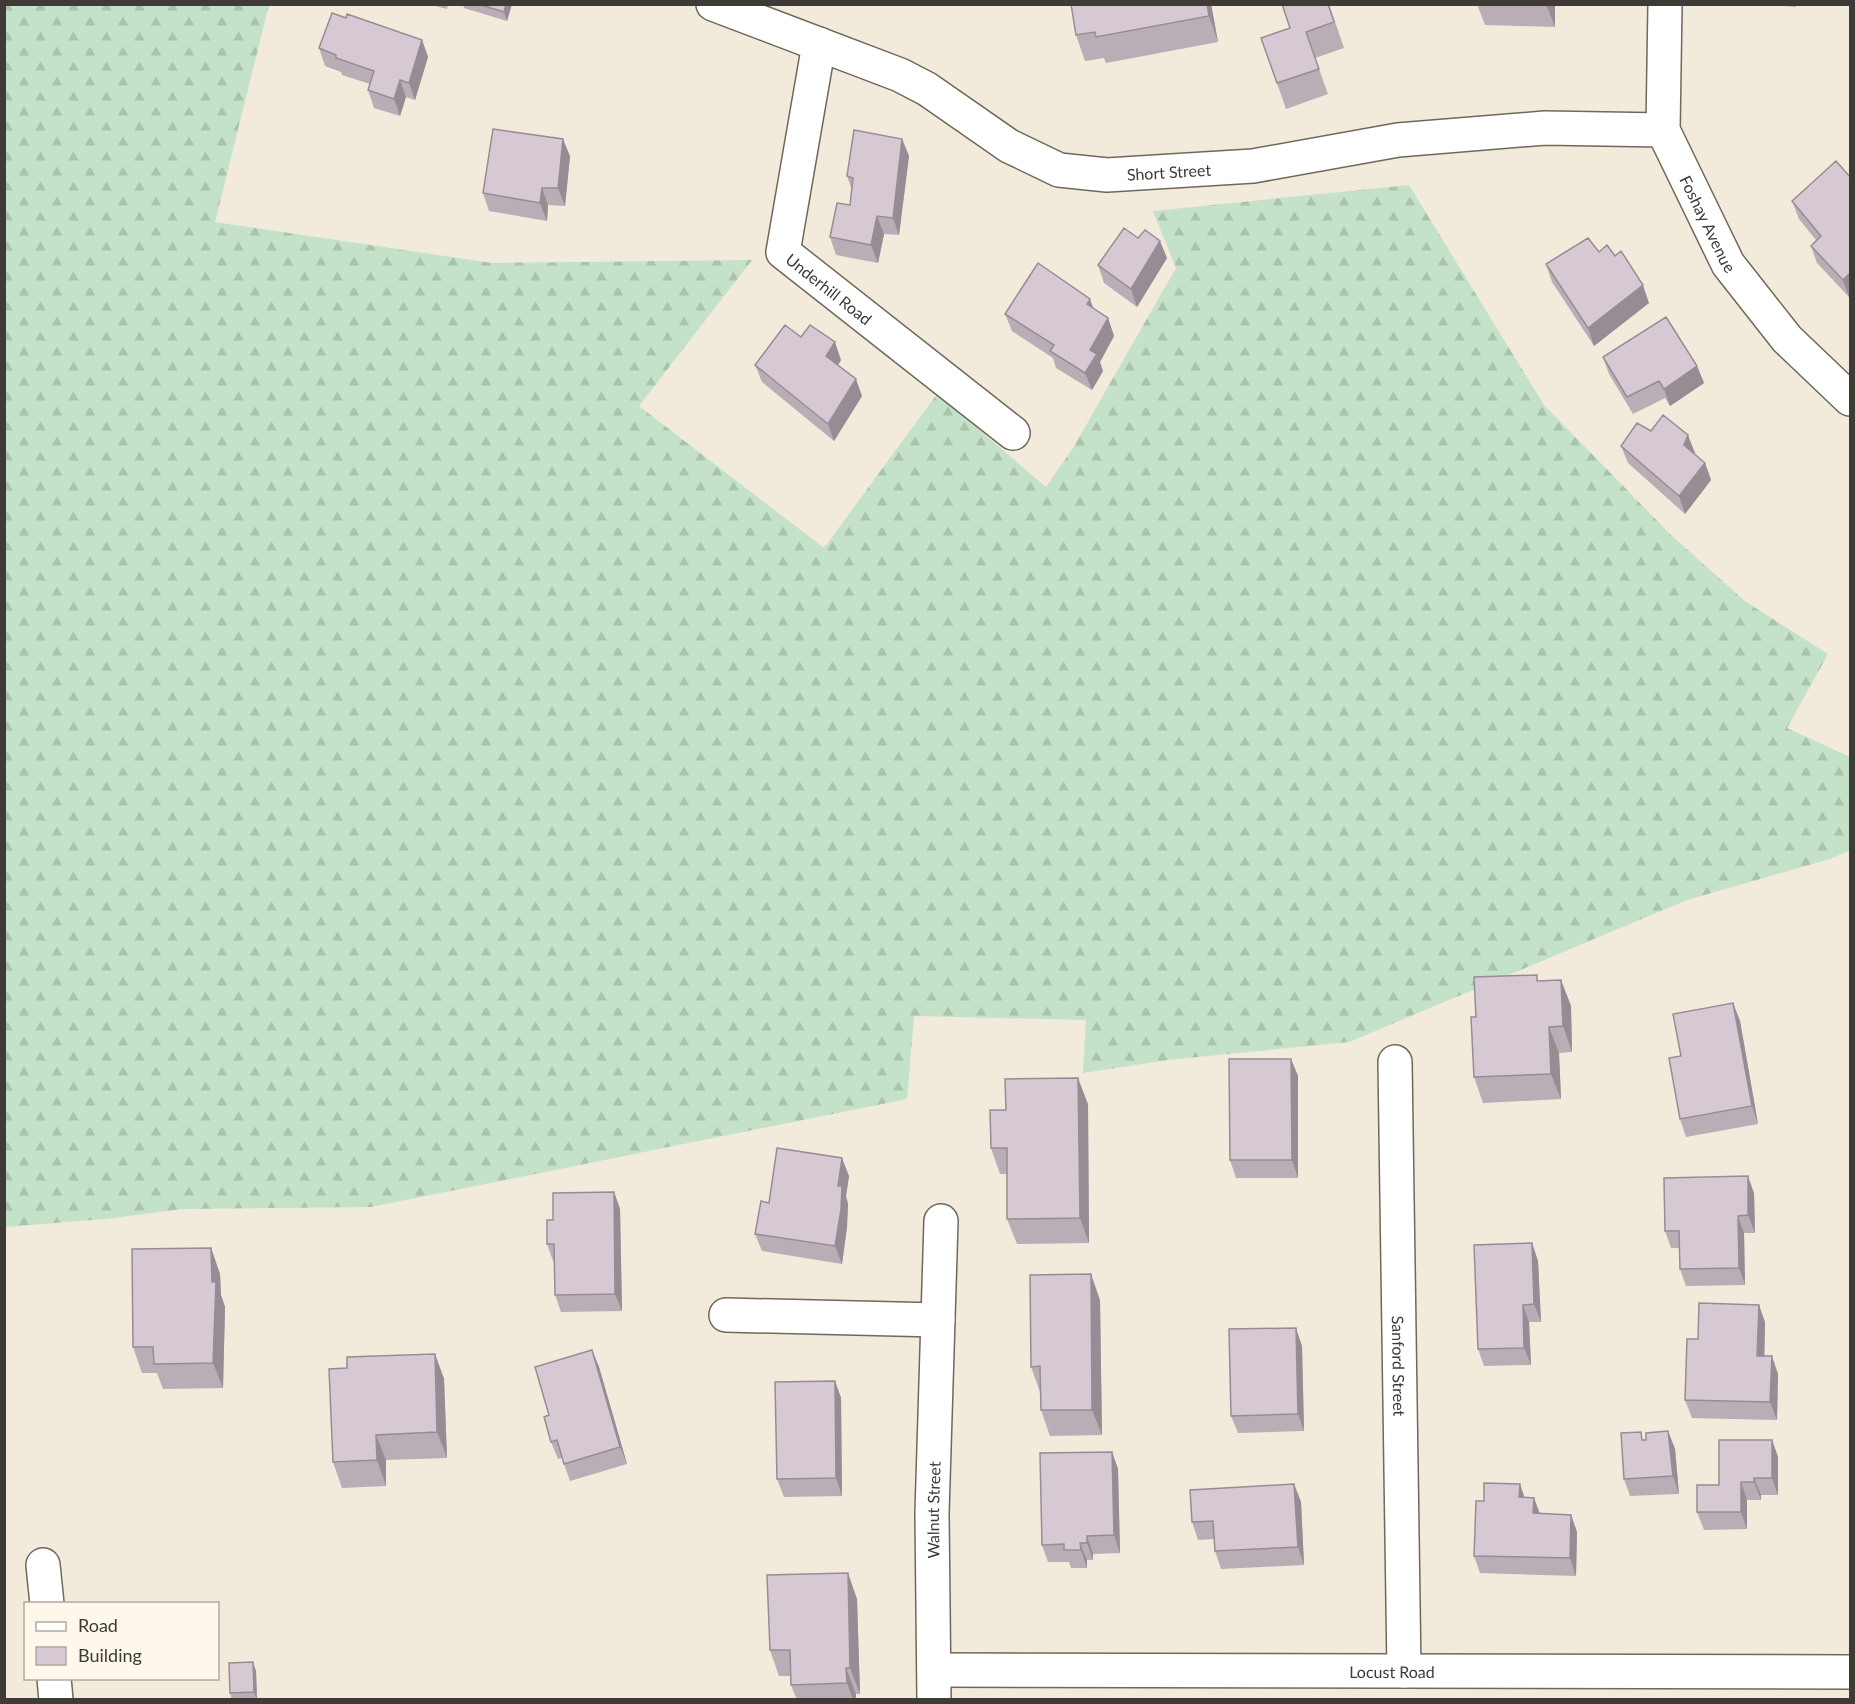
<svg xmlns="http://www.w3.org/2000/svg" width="1855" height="1704" font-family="Lato,sans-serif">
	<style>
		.forest { fill: url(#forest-firs) }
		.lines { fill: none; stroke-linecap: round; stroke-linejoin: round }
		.minor-casing { stroke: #6f685b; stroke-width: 36 }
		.minor { stroke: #fff; stroke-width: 33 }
		.wall { fill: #b9adb6 }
		.shaded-wall { fill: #968d94 }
		.building { fill: #d7c9d4; stroke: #968d94; stroke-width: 1.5 }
		.labels { text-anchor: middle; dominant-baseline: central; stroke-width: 5; stroke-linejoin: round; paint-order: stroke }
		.street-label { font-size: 16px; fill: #3e3a35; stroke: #fef7eb }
	</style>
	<defs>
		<pattern id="forest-firs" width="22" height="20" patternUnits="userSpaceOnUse" patternTransform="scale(1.5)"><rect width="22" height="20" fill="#c4e2c9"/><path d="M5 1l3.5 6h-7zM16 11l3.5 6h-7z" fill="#a9c3ad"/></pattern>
	</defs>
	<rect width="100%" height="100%" fill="#f2eadb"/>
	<!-- forest -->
	<path class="forest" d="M5,5H269L215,222L492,263L752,260L639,406L824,548L937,394L1046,487L1073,448L1176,268L1153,211L1409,185L1544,405L1672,536L1746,602L1828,654L1787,728L1850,757V850L1830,859L1687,900L1349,1042L1168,1060L1083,1073L1086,1020L914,1016L907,1099L371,1207L183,1209L105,1219L5,1227Z"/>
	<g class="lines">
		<defs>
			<g id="minor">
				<path id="s1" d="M713,4L900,75L927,89L1009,146L1059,170L1107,175L1253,166L1398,140L1545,128L1663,130"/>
				<path id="s2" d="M1665,4L1663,130L1728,264L1787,339L1850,399"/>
				<path id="s3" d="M819,44L783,252L1013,433"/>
				<path id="s4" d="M1395,1062L1404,1671"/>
				<path d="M726,1315L938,1320"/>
				<path d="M43,1565L47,1604"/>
				<path id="s5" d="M934,1670L1850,1672"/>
				<path d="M54,1678L56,1700"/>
				<path id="s6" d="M934,1700L932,1513L941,1221"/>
			</g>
		</defs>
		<!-- minor casing -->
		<use href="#minor" class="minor-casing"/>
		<!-- minor -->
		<use href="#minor" class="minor"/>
	</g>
	<!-- wall -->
	<path class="wall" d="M428,4H448L447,9Z
		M463,4H512L507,21L464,8Z
		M1211,4L1218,42L1106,63L1104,58L1085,61L1076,35Z
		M1329,4L1344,48L1315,58L1328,94L1286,109L1261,38L1290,28Z
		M1477,4H1555V27L1485,25Z
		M1759,4H1796V7Z
		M346,18L422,40L428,57L415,100L406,97L400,116L374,108L368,90L370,84L342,75L341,72L325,66L319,48Z
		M902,139L909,156L899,235L884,234L878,263L836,255L830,237L850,205L852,190L847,176Z
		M570,156L565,206L548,205L547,221L489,211L483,193Z
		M1851,178V296L1849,297L1817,263L1811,246L1816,240L1799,219L1792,201Z
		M1138,238L1167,258L1137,307L1104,283L1098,265Z
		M1599,252L1615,256L1649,303L1594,346L1552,282L1546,264Z
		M1093,308L1108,318L1114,336L1100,362L1103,371L1092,390L1056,368L1053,358L1012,331L1005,314Z
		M801,337L841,360L838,365L862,396L834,441L762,382L755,365Z
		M1603,357L1697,366L1704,383L1670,406L1665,398L1633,414L1609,374Z
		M1651,431L1695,453L1694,454L1705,463L1711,480L1685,514L1628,463L1621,446Z
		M1561,980L1571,1006L1572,1052L1559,1053L1561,1099L1483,1103L1474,1077L1476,1017L1539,981Z
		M1733,1003L1740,1021L1758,1124L1686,1137L1680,1119Z
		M1291,1059L1298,1076V1178H1236L1230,1160Z
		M1088,1104L1089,1243L1017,1244L1007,1219V1174H1000L991,1148L1006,1110Z
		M849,1176L846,1196L848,1204L847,1227L842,1264L762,1251L755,1234L769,1203Z
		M614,1192L620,1209L622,1311L561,1312L555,1295V1261H553L547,1244L553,1220Z
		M1754,1193L1755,1233H1744L1745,1285L1686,1286L1680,1269V1248H1671L1665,1231Z
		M1532,1243L1538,1261L1541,1322H1529L1531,1365L1484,1366L1478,1349Z
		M211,1248L220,1274L221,1295L225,1307L223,1388L163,1389L157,1373H142L133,1347Z
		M1100,1300L1102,1435L1050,1436L1041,1410L1040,1392L1031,1367Z
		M1765,1322L1764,1356L1778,1374L1777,1420L1692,1418L1685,1400L1698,1339Z
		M1302,1346L1304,1431L1238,1433L1231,1416Z
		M592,1350L599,1367L627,1464L570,1481L562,1458L558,1459L551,1442L549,1415Z
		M435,1354L444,1379L447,1458L386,1460V1486L342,1488L333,1462Z
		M835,1381L841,1398L842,1496L784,1497L777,1479Z
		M1668,1431L1675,1449L1679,1494L1630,1496L1624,1479L1644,1440Z
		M1772,1440L1778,1457V1495H1761V1500H1747V1529L1704,1530L1697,1512L1719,1485Z
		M1112,1452L1118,1469L1120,1553L1093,1554V1560H1087V1568H1071L1069,1562H1048L1042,1545Z
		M1294,1484L1301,1502L1304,1565L1221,1569L1215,1551L1214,1539L1198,1540L1192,1522Z
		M1520,1484L1524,1497L1534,1498L1540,1514L1571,1515L1577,1532L1576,1576L1480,1573L1474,1556Z
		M857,1599L860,1694H856V1700H797L791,1685V1676H779L770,1650Z
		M256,1671L257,1700H232L230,1693Z"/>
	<!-- shaded-wall -->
	<path class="shaded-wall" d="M506,4H512L507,21L504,12Z
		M1207,4H1211L1218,42L1209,16Z
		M1546,4H1555V27Z
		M422,40L428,57L415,100L409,83Z
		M400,80L406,97L400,116L394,99Z
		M563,139L570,156L565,206L558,188Z
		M902,139L909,156L899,235L893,218Z
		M542,188L548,205L547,221L540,203Z
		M877,216L884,234L878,263L871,245Z
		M1160,241L1167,258L1137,307L1131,289Z
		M1851,272V296L1849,297L1843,280Z
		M1643,285L1649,303L1594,346L1588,328Z
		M1090,299L1096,316L1087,304Z
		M1108,318L1114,336L1100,362L1103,371L1092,390L1085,373L1090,350Z
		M835,342L841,360L833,373L826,356Z
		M1697,366L1704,383L1670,406L1664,389Z
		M856,379L862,396L834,441L828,424Z
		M1688,435L1695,453L1690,462L1684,445Z
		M1705,463L1711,480L1685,514L1679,496Z
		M1561,980L1571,1006L1572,1052L1563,1026Z
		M1733,1003L1740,1021L1758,1124L1752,1106Z
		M1549,1027L1559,1053L1561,1099L1551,1074Z
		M1291,1059L1298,1076V1178L1292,1160Z
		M1078,1078L1088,1104L1089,1243L1080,1218Z
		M842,1158L849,1176L846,1196L848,1204L847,1227L842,1264L835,1246L838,1186Z
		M1748,1176L1754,1193L1755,1233L1748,1215Z
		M614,1192L620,1209L622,1311L615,1294Z
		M1738,1216L1744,1233L1745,1285L1739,1268Z
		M1532,1243L1538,1261L1541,1322L1534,1304Z
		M211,1248L220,1274L221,1295L225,1307L223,1388L213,1363Z
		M1091,1274L1100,1300L1102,1435L1092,1410Z
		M1523,1305L1529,1322L1531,1365L1524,1348Z
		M1759,1305L1765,1322L1764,1374L1757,1356Z
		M1296,1328L1302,1346L1304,1431L1298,1414Z
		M592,1350L599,1367L627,1464L620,1447Z
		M435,1354L444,1379L447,1458L437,1432Z
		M1772,1356L1778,1374L1777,1420L1770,1402Z
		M835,1381L841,1398L842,1496L836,1478Z
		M1668,1431L1675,1449L1679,1494L1673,1476Z
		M376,1435L386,1460V1486L377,1460Z
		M1772,1440L1778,1457V1495L1772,1478Z
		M1112,1452L1118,1469L1120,1553L1114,1535Z
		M1754,1478L1761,1495V1500L1754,1482Z
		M1741,1482L1747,1500V1529L1741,1512Z
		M1294,1484L1301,1502L1304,1565L1298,1547Z
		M1520,1484L1526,1502L1519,1497Z
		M1534,1498L1540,1515L1533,1513Z
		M1571,1515L1577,1532L1576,1576L1570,1558Z
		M1087,1536L1093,1554V1560L1087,1543Z
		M1080,1543L1087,1560V1568L1081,1550Z
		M848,1573L857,1599L860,1694L850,1668Z
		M253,1662L256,1671L257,1700L254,1692Z
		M846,1668L856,1694V1700H853L847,1683Z"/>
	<!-- building -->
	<path class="building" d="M478,4H506L504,12Z
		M1071,4H1207L1209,16L1096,37L1095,32L1076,35Z
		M1282,4H1328L1334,22L1306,32L1319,69L1277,83L1261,38L1290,28Z
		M332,13L346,18L347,14L422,40L409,83L400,80L394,99L368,90L374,71L336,58V55L319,48Z
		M493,129L563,139L558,188H542L540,203L483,193Z
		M854,130L902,139L893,218L877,216L871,245L830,237L837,203L850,205L853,178L847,176Z
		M1836,161L1851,178V272L1843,280L1811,246L1821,236L1792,201Z
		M1124,228L1138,238L1145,230L1160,241L1131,289L1098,265Z
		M1588,238L1599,252L1607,245L1615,256L1621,251L1643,285L1588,328L1546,264Z
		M1038,263L1090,299L1087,304L1108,318L1090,350L1097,354L1085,373L1050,351L1054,345L1005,314Z
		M1666,317L1697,366L1664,389L1659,381L1627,397L1603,357Z
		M785,325L801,337L810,325L835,342L826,356L856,379L828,424L755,365Z
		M1663,415L1688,435L1684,445L1705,463L1679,496L1621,446L1637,423L1651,431Z
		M1537,975V981L1561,980L1563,1026L1549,1027L1551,1074L1474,1077L1471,1017H1476L1474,977Z
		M1733,1003L1752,1106L1680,1119L1669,1058L1681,1056L1673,1014Z
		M1229,1059H1291L1292,1160H1230Z
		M1078,1078L1080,1218L1007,1219V1148H991L990,1110H1006L1005,1079Z
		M777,1148L842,1158L838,1186H842L841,1209L835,1246L755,1234L761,1201L769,1203Z
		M1748,1176V1215L1738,1216L1739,1268L1680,1269L1679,1231H1665L1664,1178Z
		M614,1192L615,1294L555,1295L554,1244H547V1220H553V1193Z
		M1532,1243L1534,1304L1523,1305L1524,1348L1478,1349L1474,1245Z
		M211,1248L212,1282H216L213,1363L154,1364L153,1347H133L132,1249Z
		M1091,1274L1092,1410H1041L1040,1366L1031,1367L1030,1275Z
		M1699,1303L1759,1305L1757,1356H1772L1770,1402L1685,1400L1687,1339H1698Z
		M1296,1328L1298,1414L1231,1416L1229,1329Z
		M592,1350L620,1447L564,1464L557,1440L551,1442L544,1417L549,1415L535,1367Z
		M435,1354L437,1432L376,1435L377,1460L333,1462L329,1369L347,1368V1357Z
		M835,1381L836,1478L777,1479L775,1382Z
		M1668,1431L1673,1476L1624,1479L1621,1433L1641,1432L1642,1440H1646V1433Z
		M1719,1440H1772V1478H1754V1482H1741V1512H1697V1485H1719Z
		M1112,1452L1114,1535L1087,1536V1543H1080L1081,1550H1064V1544L1042,1545L1040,1453Z
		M1484,1483L1520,1484L1519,1497L1534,1498L1533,1513L1571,1515L1570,1558L1474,1556L1476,1501H1484Z
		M1294,1484L1298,1547L1215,1551L1213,1521L1192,1522L1190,1490Z
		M848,1573L850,1668H846L847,1683L791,1685L790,1650H770L767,1575Z
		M253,1662L254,1692L230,1693L229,1663Z"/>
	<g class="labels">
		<!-- street labels -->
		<g class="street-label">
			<text stroke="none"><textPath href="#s1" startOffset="496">Short Street</textPath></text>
			<text stroke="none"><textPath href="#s2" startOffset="230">Foshay Avenue</textPath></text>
			<text stroke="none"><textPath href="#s3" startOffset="270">Underhill Road</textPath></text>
			<text stroke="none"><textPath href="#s4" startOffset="304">Sanford Street</textPath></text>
			<text stroke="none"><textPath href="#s6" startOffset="190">Walnut Street</textPath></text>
			<text stroke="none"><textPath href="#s5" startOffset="458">Locust Road</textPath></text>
		</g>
	</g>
	<!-- border -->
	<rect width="1855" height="1704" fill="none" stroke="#3e3a35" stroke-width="12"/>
	<!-- legend -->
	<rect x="24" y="1602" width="195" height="78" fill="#fef7eb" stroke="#b1aba2" stroke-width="1.5"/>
	<rect x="36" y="1622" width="30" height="9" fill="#ffffff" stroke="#b1aba2" stroke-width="1.5"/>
	<text x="78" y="1632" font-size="18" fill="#3e3a35">Road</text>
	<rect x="36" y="1647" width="30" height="18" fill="#d7c9d4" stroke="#b1aba2" stroke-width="1.5"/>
	<text x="78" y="1662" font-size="18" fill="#3e3a35">Building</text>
</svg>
